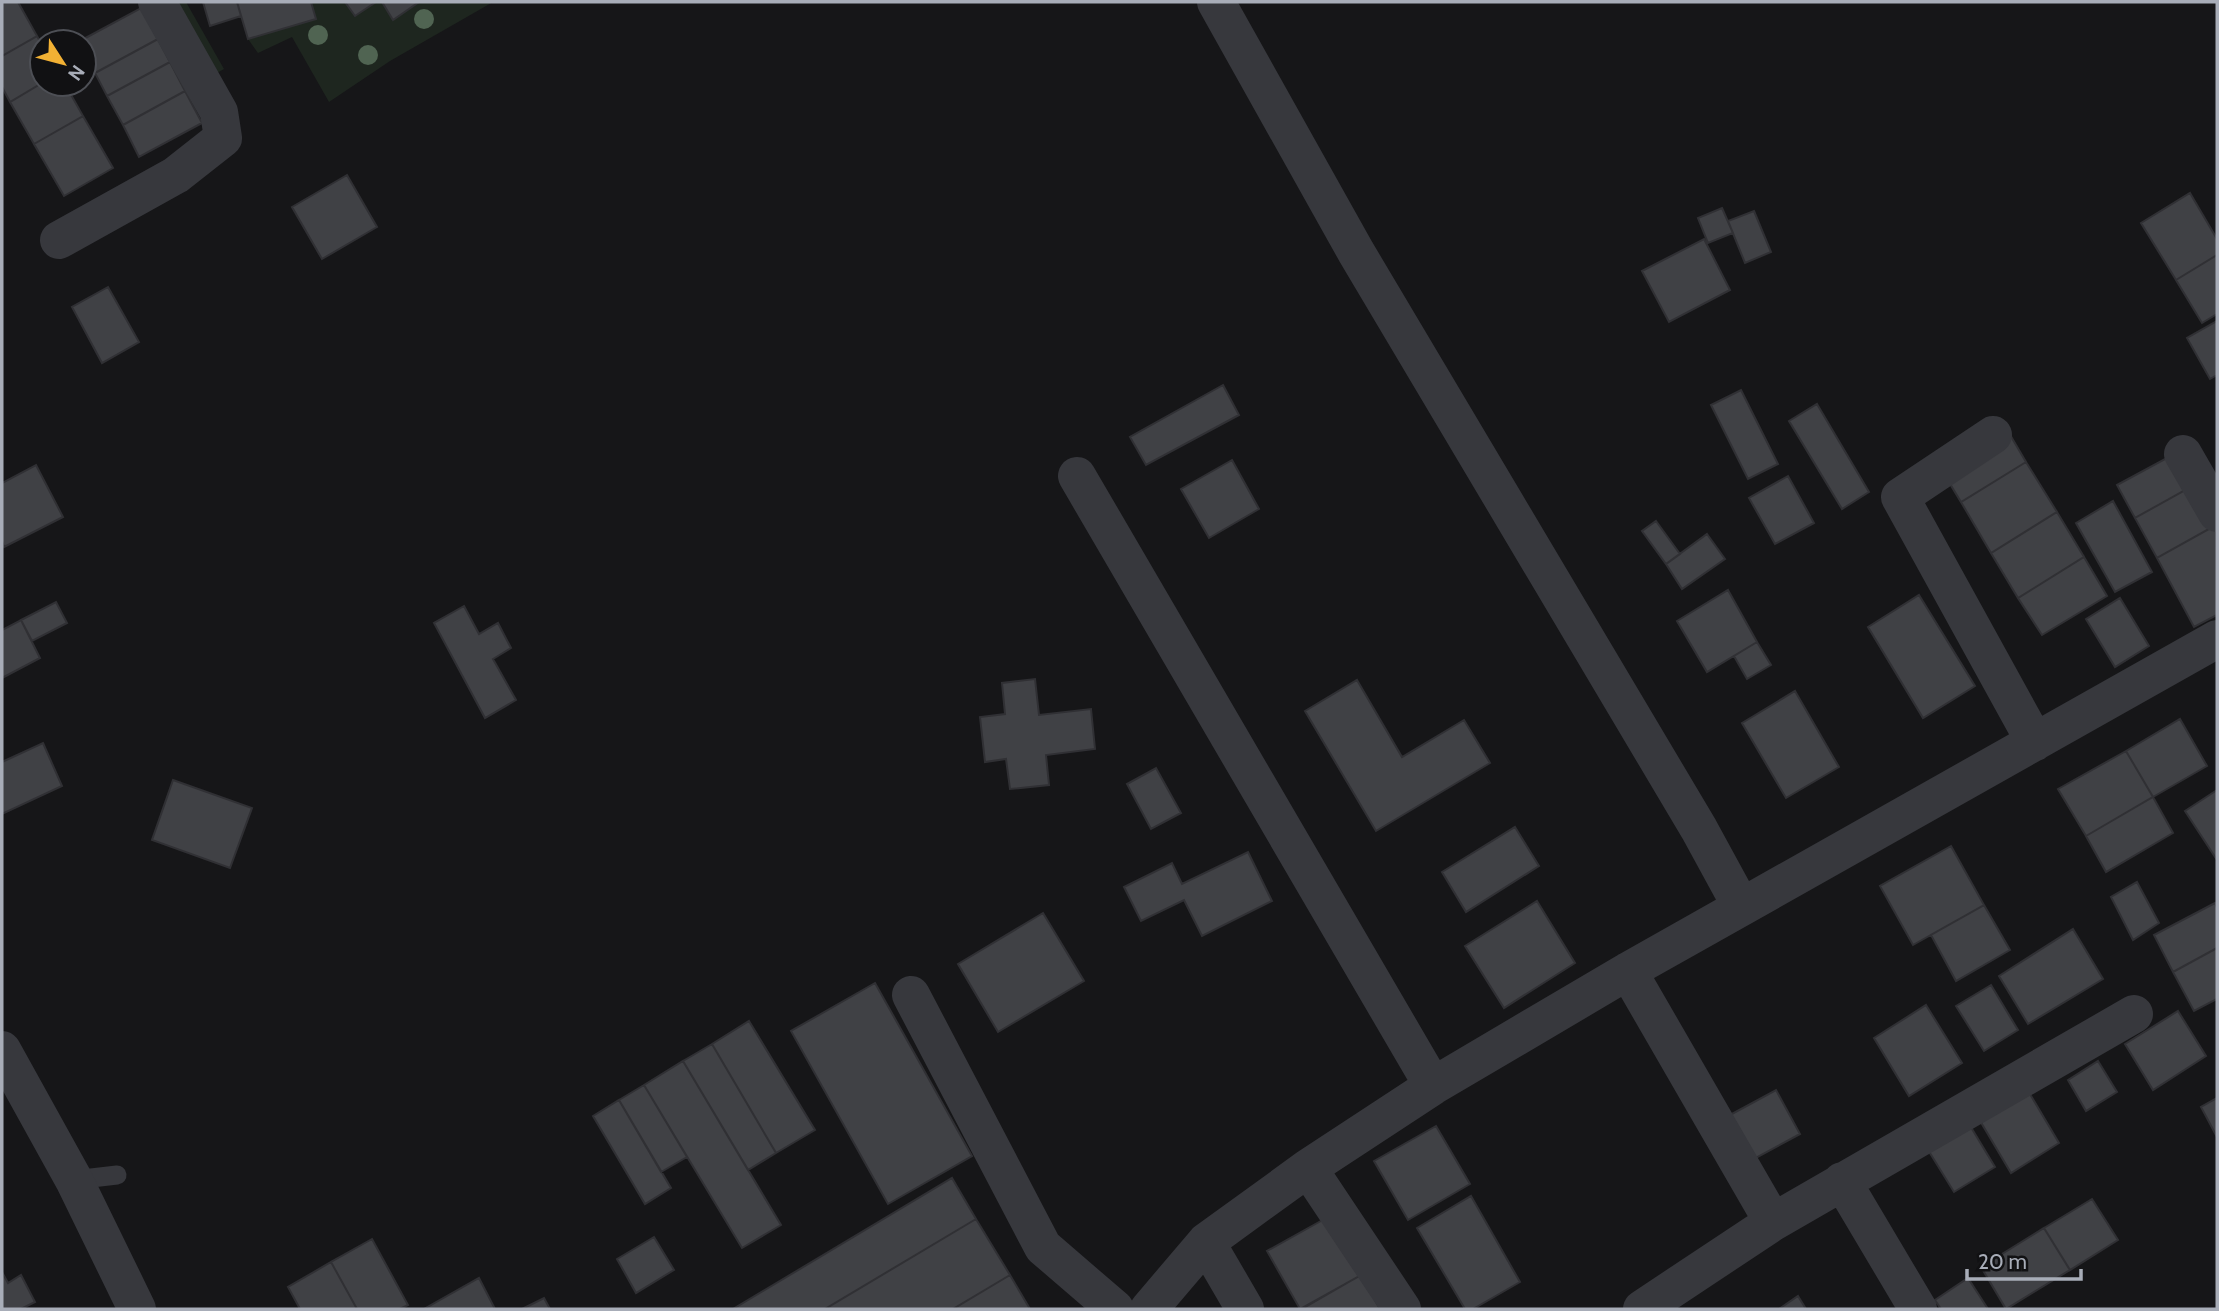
<svg xmlns="http://www.w3.org/2000/svg" width="2219" height="1311" font-family="Cabin,sans-serif">
	<style>
		.green { fill: #1e261f }
		.building { fill: #404145; stroke: #303034; stroke-width: 2 }
		.lines { fill: none; stroke-linecap: round; stroke-linejoin: round }
		.service { stroke: #37383d; stroke-width: 19 }
		.minor { stroke: #37383d; stroke-width: 38 }
		.tree { fill: #506452 }
	</style>
	<rect width="100%" height="100%" fill="#161618"/>
	<!-- green -->
	<path class="green" d="M177,2H186L224,69L217,73Z
		M311,2H493L390,61L329,102L292,37L258,53L248,39L316,18Z"/>
	<!-- building -->
	<path class="building" d="M2,2H18L37,36L2,56Z
		M203,2H237L241,16L210,26Z
		M237,2H311L316,19L248,39Z
		M345,2H376L355,16Z
		M382,2H419L393,20Z
		M141,8L158,39L95,73L84,53V42H78Z
		M37,36L42,45V83L10,102L2,87V56Z
		M158,39L170,62L107,96L95,73Z
		M170,62L185,91L123,125L107,96Z
		M42,83L65,84L83,116L34,144L10,102Z
		M185,91L202,123L139,157L123,125Z
		M83,116L113,168L64,196L34,144Z
		M347,175L377,227L322,259L292,207Z
		M2190,193L2217,239V255L2176,280L2141,223Z
		M1722,208L1733,233L1708,243L1698,218Z
		M1754,211L1771,252L1745,263L1728,221Z
		M1704,239L1730,290L1669,322L1642,271Z
		M2217,255V314L2202,323L2176,280Z
		M108,287L139,342L102,363L72,307Z
		M2217,321V375L2210,379L2187,338Z
		M1223,385L1239,415L1146,465L1130,437Z
		M1741,390L1778,464L1748,479L1711,405Z
		M1817,404L1869,492L1842,509L1789,421Z
		M2009,433L2026,462L1961,502L1944,474Z
		M2176,453L2194,485L2135,518L2117,485Z
		M1232,460L1259,509L1209,538L1181,489Z
		M2026,462L2057,512L1991,553L1961,502Z
		M36,465L63,517L4,547L2,541V483Z
		M1788,476L1814,523L1775,544L1749,498Z
		M2194,485L2216,525L2157,558L2135,518Z
		M2113,501L2152,572L2115,592L2076,523Z
		M2057,512L2084,557L2018,598L1991,553Z
		M1656,521L1680,554L1666,564L1642,531Z
		M2216,525L2217,615L2194,627L2157,558Z
		M1707,534L1725,559L1682,589L1666,564Z
		M2084,557L2107,596L2042,635L2018,598Z
		M1728,590L1757,642L1707,672L1677,621Z
		M1919,595L1975,686L1923,718L1868,627Z
		M2120,598L2149,646L2115,667L2086,619Z
		M56,602L67,623L32,641L21,620Z
		M464,606L479,634L498,623L511,648L493,659L516,700L485,718L434,623Z
		M21,620L40,658L2,678V630Z
		M1757,642L1771,665L1747,679L1734,656Z
		M1035,679L1039,715L1091,709L1095,749L1046,755L1049,785L1010,789L1006,759L985,762L980,717L1005,714L1002,683Z
		M1357,680L1402,757L1464,720L1490,763L1376,831L1305,711Z
		M1795,691L1839,767L1786,798L1742,723Z
		M2180,719L2207,766L2153,797L2126,751Z
		M43,743L62,786L2,814V762Z
		M2126,751L2153,797L2086,836L2058,789Z
		M1156,768L1181,813L1151,829L1127,784Z
		M173,780L252,808L230,868L152,840Z
		M2217,790V860L2185,811Z
		M2153,797L2173,833L2106,872L2086,836Z
		M1515,827L1539,866L1466,912L1442,872Z
		M1951,846L1984,905L1913,945L1880,886Z
		M1248,852L1272,901L1202,936L1184,900L1141,921L1124,887L1172,863L1182,884Z
		M2137,882L2159,923L2133,940L2111,897Z
		M1537,901L1575,963L1504,1008L1465,946Z
		M2215,903L2217,908V948L2173,972L2154,935Z
		M1984,905L2010,950L1956,981L1931,935Z
		M1043,913L1084,981L998,1032L958,964Z
		M2073,929L2103,979L2028,1024L1999,976Z
		M2217,948V999L2194,1011L2173,972Z
		M875,983L972,1156L888,1204L791,1031Z
		M1991,985L2018,1030L1984,1051L1956,1006Z
		M1926,1005L1962,1063L1909,1096L1874,1038Z
		M2178,1011L2206,1056L2153,1090L2125,1044Z
		M749,1021L815,1130L776,1153L712,1044Z
		M712,1044L776,1153L748,1170L683,1061Z
		M683,1061L781,1225L742,1248L644,1085Z
		M2098,1061L2117,1092L2086,1111L2068,1080Z
		M2024,1084L2059,1143L2011,1173L1976,1114Z
		M644,1085L687,1157L661,1172L619,1100Z
		M1776,1090L1800,1134L1754,1159L1730,1115Z
		M2217,1098V1137L2201,1107Z
		M619,1100L671,1188L645,1204L593,1116Z
		M1966,1119L1995,1167L1954,1192L1925,1145Z
		M1436,1126L1470,1184L1408,1220L1374,1161Z
		M952,1178L976,1219L825,1309H733Z
		M1471,1196L1520,1282L1473,1309H1465L1417,1228Z
		M2092,1199L2118,1240L2070,1270L2044,1228Z
		M1328,1217L1361,1275L1300,1309L1267,1251Z
		M976,1219L1010,1275L953,1309H825Z
		M2044,1228L2070,1270L2006,1309L1981,1267Z
		M654,1237L674,1270L636,1293L617,1259Z
		M372,1239L408,1305L400,1309H357L331,1262Z
		M331,1262L357,1309H300L288,1287Z
		M2,1272L8,1283L21,1275L35,1302L21,1309H2Z
		M1010,1275L1030,1309H953Z
		M1361,1275L1380,1309H1302Z
		M479,1278L495,1309H424Z
		M1968,1278L1988,1309H1941L1935,1300Z
		M1798,1296L1806,1309H1779Z
		M544,1298L550,1309H522Z"/>
	<g class="lines">
		<!-- service -->
		<path class="service" d="M74,1180L117,1175"/>
		<!-- minor -->
		<path class="minor" d="M1216,2L1356,252L1699,829L1741,906
			M59,240L176,175L223,138L219,112L157,2
			M1993,435L1900,497L2035,742
			M2183,454L2217,513
			M1077,476L1433,1086
			M1628,971L1773,1222
			M911,995L1043,1247L1115,1309
			M2,1050L74,1180L137,1309
			M1308,1168L1402,1309
			M1842,1181L1918,1309
			M1206,1242L1245,1309
			M1149,1309L1206,1242L1308,1168L1433,1086L1628,971L2217,639
			M1642,1309L1773,1222L2134,1014"/>
	</g>
	<!-- trees -->
	<g class="tree">
		<circle cx="424" cy="19" r="10"/>
		<circle cx="318" cy="35" r="10"/>
		<circle cx="368" cy="55" r="10"/>
	</g>
	<!-- border -->
	<rect width="2219" height="1311" fill="none" stroke="#a8adb8" stroke-width="7"/>
	<!-- north arrow -->
	<g transform="translate(63 63) rotate(126)"><circle r="33" fill="#111113" stroke="#4d4f55" stroke-width="2"/>
	<path d="M0-5L12 26L0 18L-12 26Z" fill="#f2b134"/>
	<text y="-10" font-size="19" font-weight="bold" text-anchor="middle" fill="#a8adb8">N</text>
	</g>
	<!-- scale -->
	<path d="M1967 1269v10h114v-10" fill="none" stroke="#a8adb8" stroke-width="3.5"/>
	<text x="1978" y="1269" font-size="21" fill="#a8adb8" stroke="#111113" stroke-width="5" paint-order="stroke">20 m</text>
</svg>
